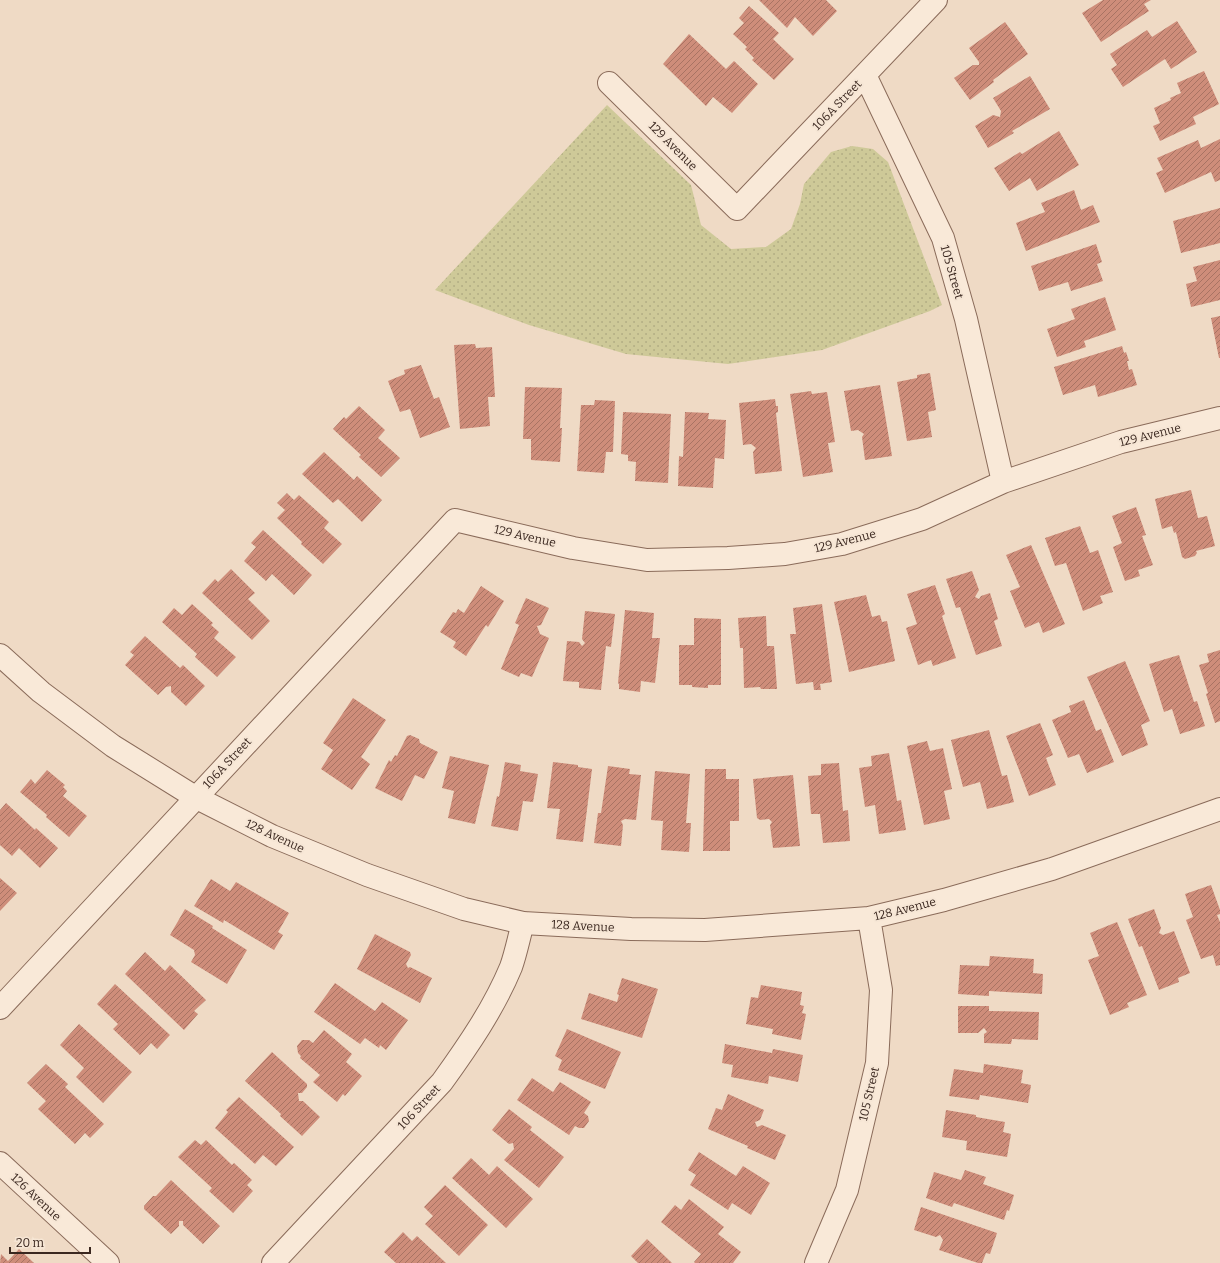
<svg xmlns="http://www.w3.org/2000/svg" width="1220" height="1263" font-family="Bitter,serif">
	<style>
		.park { fill: url(#park-dots) }
		.building { fill: url(#building-hatch) }
		.lines { fill: none; stroke-linecap: round; stroke-linejoin: round }
		.minor-casing { stroke: #8a6b5a; stroke-width: 24 }
		.tertiary-casing { stroke: #8a6b5a; stroke-width: 24 }
		.minor { stroke: #f9e9d8; stroke-width: 22 }
		.tertiary { stroke: #f9e9d8; stroke-width: 22 }
		.labels { text-anchor: middle; dominant-baseline: central; stroke-width: 4; stroke-linejoin: round; paint-order: stroke }
		.street-label { font-size: 12px; fill: #3a271f; stroke: #f6e6d5 }
	</style>
	<defs>
		<pattern id="park-dots" width="8" height="8" patternUnits="userSpaceOnUse"><rect width="8" height="8" fill="#cec998"/><path d="M2 2h.1M6 6h.1" fill="none" stroke="#b2ad83" stroke-width="1.8" stroke-linecap="round"/></pattern>
		<pattern id="building-hatch" width="6" height="6" patternUnits="userSpaceOnUse"><rect width="6" height="6" fill="#ce8d7a"/><path d="M-1 1l2-2M0 6l6-6M5 7l2-2" fill="none" stroke="#a87363"/></pattern>
	</defs>
	<rect width="100%" height="100%" fill="#efdac5"/>
	<!-- park -->
	<path class="park" d="M607,105L691,185L701,225L731,249L766,247L791,229L800,204L804,184L831,152L852,146L873,149L888,162L942,305L930,311L822,350L728,364L626,354L529,325L435,290Z"/>
	<!-- building -->
	<path class="building" d="M759,0H826L837,11L813,36L795,17L787,28Z
		M1103,0H1151L1144,4L1149,11L1101,42L1082,13Z
		M749,6L779,33L773,39L794,59L774,80L752,60L754,58L745,49L747,47L733,34L744,23L739,18Z
		M1177,21L1197,52L1171,69L1165,59L1123,87L1111,69L1117,65L1110,54L1147,30L1152,37Z
		M1005,22L1028,54L993,80L994,82L970,100L954,78L973,65H979V62L969,48Z
		M689,34L726,69L734,61L758,84L732,113L713,97L706,106L663,64Z
		M1204,71L1219,104L1193,117L1196,124L1160,141L1153,126L1160,123L1154,108L1171,100L1170,98L1181,93L1177,83Z
		M1030,76L1050,109L1012,131L1014,133L988,148L975,126L993,115L1000,117L1001,111L993,98Z
		M1059,131L1079,165L1037,191L1030,178L1009,191L994,168L1020,152L1022,154Z
		M1220,139V180L1215,182L1211,172L1165,193L1156,173L1163,170L1157,158L1198,140L1201,148Z
		M1074,190L1081,210L1093,205L1100,222L1026,251L1016,223L1045,212L1041,203Z
		M1220,208V243L1181,253L1173,221Z
		M1096,244L1102,262L1097,264L1103,281L1071,291L1068,282L1039,291L1031,266Z
		M1220,260V300L1191,307L1186,284L1197,281L1193,267Z
		M1105,297L1116,330L1084,341L1086,347L1057,357L1047,329L1075,319L1071,309Z
		M1220,316V358H1219L1211,318Z
		M475,344L476,348L492,347L495,397H488L490,426L460,429L454,345Z
		M1122,346L1124,353L1126,352L1129,361H1127L1129,370L1132,369L1137,385L1098,397L1095,385L1063,395L1054,367Z
		M421,365L434,399L439,397L450,427L420,438L410,409L400,412L388,381L405,374L404,370Z
		M930,373L936,410L928,412L932,437L907,441L897,382L917,378V375Z
		M880,385L892,456L865,460L862,437L864,434L858,430L851,431L844,391Z
		M525,387L562,388L560,428H562L560,462L531,460V439H523Z
		M811,391L812,394L827,392L835,442L828,443L833,472L803,477L790,394Z
		M775,399L776,406H778V412L776,413L782,471L755,474L753,452L756,448L751,444L743,445L739,403Z
		M595,400L615,401L613,452H606L604,473L577,471L581,405H594Z
		M359,406L385,430L378,438L400,458L381,477L359,457L361,455L333,429L344,417L346,419Z
		M623,412L671,414L668,483L635,481L636,462L628,461V455L621,454Z
		M685,412L709,413L708,419L726,420L724,459L715,458L713,488L678,486L679,456L683,457Z
		M324,452L354,480L357,476L382,500L362,522L338,499L333,503L302,474Z
		M1191,490L1198,518L1207,516L1215,546L1196,551L1197,553L1195,556L1185,559L1182,557L1176,532L1174,533L1172,526L1162,529L1155,499Z
		M287,493L294,500L299,495L329,522L324,528L342,544L323,564L301,544L302,542L277,518L285,510L277,503Z
		M1136,507L1146,535L1142,536L1153,565L1138,570L1140,576L1125,581L1113,547L1122,543L1112,516Z
		M1080,526L1090,553L1098,550L1113,592L1100,596L1103,603L1083,611L1066,563L1055,566L1045,538Z
		M263,530L312,575L294,595L272,574L266,581L244,561L256,547L251,543Z
		M1031,545L1065,624L1043,633L1039,622L1025,628L1010,591L1020,587L1006,555Z
		M231,569L255,593L248,599L270,621L252,640L202,593L215,579L218,582Z
		M972,571L979,590L975,597L979,599L981,596L990,593L998,619L994,621L1002,646L976,655L960,607L956,608L946,579Z
		M935,585L945,614L942,616L956,658L933,666L931,660L918,665L906,628L917,624L907,594Z
		M481,586L504,601L488,627L486,625L466,656L453,647L456,642L440,632L453,612L456,613L458,609L464,613Z
		M866,595L872,617L880,615L882,622L887,621L895,661L849,672L834,602Z
		M526,598L549,608L541,625L537,626L540,634L549,638L532,677L521,673L519,677L501,669L519,625L515,623Z
		M192,604L213,623L211,625L219,632L214,638L236,657L217,677L195,657L197,654L162,622L174,608L182,615Z
		M822,604L832,682L820,684L821,690H814L813,682L796,684L790,634H796L793,608Z
		M625,610L654,613L652,638H660L655,683L641,681L640,692L619,689V684L618,683Z
		M585,611L615,614L611,647L606,646L601,690L579,688V682L563,681L567,641L579,642L582,646L585,643L582,639Z
		M766,616L767,646H774L777,689H761L760,687L744,688L743,648H740L738,618Z
		M694,618L721,619V685H708V688L692,687V685H679V645H694Z
		M145,636L180,668L183,665L205,686L186,706L171,692V686L166,687L158,695L125,665L134,655L130,652Z
		M1220,650V721L1215,723L1206,694L1208,693L1199,665L1209,662L1207,654Z
		M1179,655L1194,702L1197,701L1205,726L1180,734L1172,709L1164,712L1149,664Z
		M1125,661L1150,721L1141,725L1148,745L1122,756L1087,677Z
		M353,698L386,720L361,757L370,764L352,790L321,769L333,750L323,743Z
		M1084,700L1096,731L1101,729L1114,762L1087,773L1079,754L1068,758L1052,720L1071,712L1069,706Z
		M1040,723L1053,755L1046,758L1056,785L1029,796L1006,736Z
		M989,730L1002,776L1007,775L1014,802L987,809L980,782L963,787L951,740Z
		M410,735L419,739L420,743L438,752L424,779L415,775L402,801L375,788L389,760L391,762L395,755L397,756L407,736Z
		M927,741L930,751L943,748L952,789L944,791L950,819L924,825L907,746Z
		M889,753L897,801L901,800L906,830L879,834L875,805L865,807L859,768L872,766L871,756Z
		M450,756L489,765L475,824L448,818L454,791L442,788Z
		M505,762L521,765L520,771L538,774L533,802L523,801L518,831L491,826L497,796L499,797Z
		M553,762L578,765V767L592,769L583,842L556,839L560,809L547,808Z
		M839,763L843,811L848,810L850,841L823,843L820,814H811L808,776L821,775V764Z
		M608,766L630,769L629,774L641,775L636,820L625,819L621,821L623,825L621,846L594,843L598,813H601Z
		M705,769H726V779H739V821H730V851H703Z
		M47,770L65,785L63,787L67,791L63,796L87,816L69,837L46,817L47,815L20,792L31,779L35,784Z
		M655,771L690,774L686,823H691L689,852L661,850L663,821L651,820Z
		M793,775L800,846L773,848L770,825L772,822L769,819L760,820L757,818L753,779Z
		M6,803L35,830L36,828L58,848L40,868L19,848L12,856L0,845V810Z
		M0,878L17,893L0,911Z
		M211,879L230,891L236,882L289,913L278,932L283,935L274,950L224,920L223,923L194,906Z
		M1211,885L1220,910V914L1217,915L1220,922V965L1216,966L1213,955L1201,959L1186,920L1193,917L1185,894Z
		M185,909L213,926L212,928L247,950L227,984L191,962L195,955L194,950L170,935Z
		M1154,909L1161,928L1159,933L1163,935L1174,931L1190,973L1178,978L1179,982L1159,990L1142,946L1139,947L1128,919Z
		M1117,922L1147,995L1127,1003L1129,1007L1110,1015L1088,960L1099,956L1090,933Z
		M375,934L410,952L411,955L406,964L408,968L410,967L432,978L420,1003L357,969Z
		M145,952L165,971L170,965L206,1000L194,1011L198,1014L184,1030L125,974Z
		M990,956L1034,959L1033,973L1043,974L1042,994L989,991V996L958,994L960,965L989,966Z
		M622,978L658,989L642,1038L581,1019L589,993L617,1002L619,995L617,994Z
		M335,983L375,1011L382,1002L408,1020L386,1050L380,1045L379,1048L365,1038L360,1044L314,1012Z
		M115,984L170,1035L157,1049L151,1043L140,1055L113,1029L118,1024L97,1004Z
		M761,985L802,992L800,1005L804,1006L802,1013L806,1014L801,1040L772,1034L773,1029L746,1024L751,997L758,998Z
		M958,1006H989V1011L1039,1012L1038,1040L1012,1039L1011,1044L984,1043V1034L987,1032L984,1028L978,1033H958Z
		M79,1024L132,1072L103,1103L76,1077L84,1068L60,1045Z
		M567,1029L621,1052L605,1089L558,1070L562,1060L555,1056Z
		M324,1030L352,1054L346,1062L362,1076L345,1096L343,1094L337,1102L313,1082L320,1075L300,1058L301,1056L298,1053L297,1046L302,1040H309L313,1043Z
		M725,1044L772,1053L773,1049L803,1055L798,1082L769,1076L768,1084L731,1077L733,1065L722,1063Z
		M272,1052L307,1084V1087L302,1093H298L299,1101H303L320,1117L302,1136L280,1116L281,1114L245,1081Z
		M46,1064L68,1084L65,1087L104,1124L90,1138L85,1133L75,1144L38,1109L46,1101L27,1083Z
		M984,1064L1023,1070L1021,1083L1031,1085L1028,1103L980,1095L979,1100L949,1096L954,1069L983,1073Z
		M532,1078L553,1092L560,1082L591,1102L584,1113L588,1116L589,1121L584,1128H579L575,1126L569,1135L517,1100Z
		M728,1094L764,1110L760,1120L755,1122L757,1127L762,1125L786,1135L775,1160L747,1148L748,1146L708,1129L716,1108L722,1110Z
		M239,1097L294,1147L276,1166L263,1155L255,1164L215,1128L228,1112L226,1110Z
		M509,1109L532,1127L530,1130L564,1157L539,1188L504,1160L514,1149L513,1143L509,1144L492,1130Z
		M946,1110L976,1115V1117L1005,1122L1003,1132L1011,1134L1007,1157L966,1150L967,1141L942,1137Z
		M195,1140L201,1145L206,1140L232,1165L234,1163L252,1180L247,1185L253,1191L233,1213L209,1191L212,1188L178,1157Z
		M699,1152L736,1176L743,1166L770,1183L751,1215L732,1203L728,1210L690,1185L696,1175L688,1170Z
		M471,1158L489,1175L497,1166L533,1199L506,1228L452,1178Z
		M965,1170L986,1177L983,1184L1014,1195L1009,1211L1007,1210L1004,1220L954,1203L952,1207L926,1198L934,1172L961,1180Z
		M171,1180L220,1226L203,1244L183,1225V1221H179V1226L171,1234L144,1209V1206L153,1196H156Z
		M445,1185L488,1225L459,1256L425,1224L433,1216L424,1207Z
		M689,1199L724,1227L718,1234L741,1252L733,1263H695L694,1262L701,1254L661,1222L675,1205L681,1210Z
		M921,1207L997,1233L990,1254L986,1253L982,1263H978L939,1250L943,1240L940,1235L936,1237L914,1230Z
		M403,1232L412,1241L417,1236L446,1263H396L384,1252Z
		M647,1239L672,1263H638L631,1256Z
		M19,1249L34,1263H0L1,1254L8,1261Z"/>
	<g class="lines">
		<defs>
			<path id="minor" d="M865,75L943,238L966,319L1003,482
				M609,83L737,209L936,0
				M0,1008L455,520L573,548L647,560L728,558L785,554L842,544L922,519L1003,482L1121,442L1220,418
				M0,1163L108,1263
				M273,1263L442,1082C468,1046 494,1008 511,967C516,953 519,937 523,923"/>
			<path id="tertiary" d="M0,655L41,692L113,746L195,797L272,836L367,875L464,909L523,923L631,929L705,930L869,918L944,900L1052,869L1220,809
				M816,1263L847,1190L877,1063L881,990L869,918"/>
		</defs>
		<!-- minor casing -->
		<use href="#minor" class="minor-casing"/>
		<!-- tertiary casing -->
		<use href="#tertiary" class="tertiary-casing"/>
		<!-- minor -->
		<use href="#minor" class="minor"/>
		<!-- tertiary -->
		<use href="#tertiary" class="tertiary"/>
	</g>
	<g class="labels">
		<!-- street labels -->
		<g class="street-label">
			<text transform="translate(837 105) rotate(-46)">106A Street</text>
			<text transform="translate(673 146) rotate(45)">129 Avenue</text>
			<text transform="translate(952 272) rotate(74)">105 Street</text>
			<text transform="translate(1150 435) rotate(-14)">129 Avenue</text>
			<text transform="translate(525 536) rotate(13)">129 Avenue</text>
			<text transform="translate(845 541) rotate(-14)">129 Avenue</text>
			<text transform="translate(227 763) rotate(-47)">106A Street</text>
			<text transform="translate(275 836) rotate(25)">128 Avenue</text>
			<text transform="translate(905 909) rotate(-14)">128 Avenue</text>
			<text transform="translate(583 926) rotate(3)">128 Avenue</text>
			<text transform="translate(869 1094) rotate(-77)">105 Street</text>
			<text transform="translate(419 1107) rotate(-47)">106 Street</text>
			<text transform="translate(36 1197) rotate(43)">126 Avenue</text>
		</g>
	</g>
	<!-- scale -->
	<path d="M10 1247v6h80v-6" fill="none" stroke="#3a271f" stroke-width="2"/>
	<text x="16" y="1247" font-size="12" fill="#3a271f" stroke="#f6e6d5" stroke-width="3" paint-order="stroke">20 m</text>
</svg>
